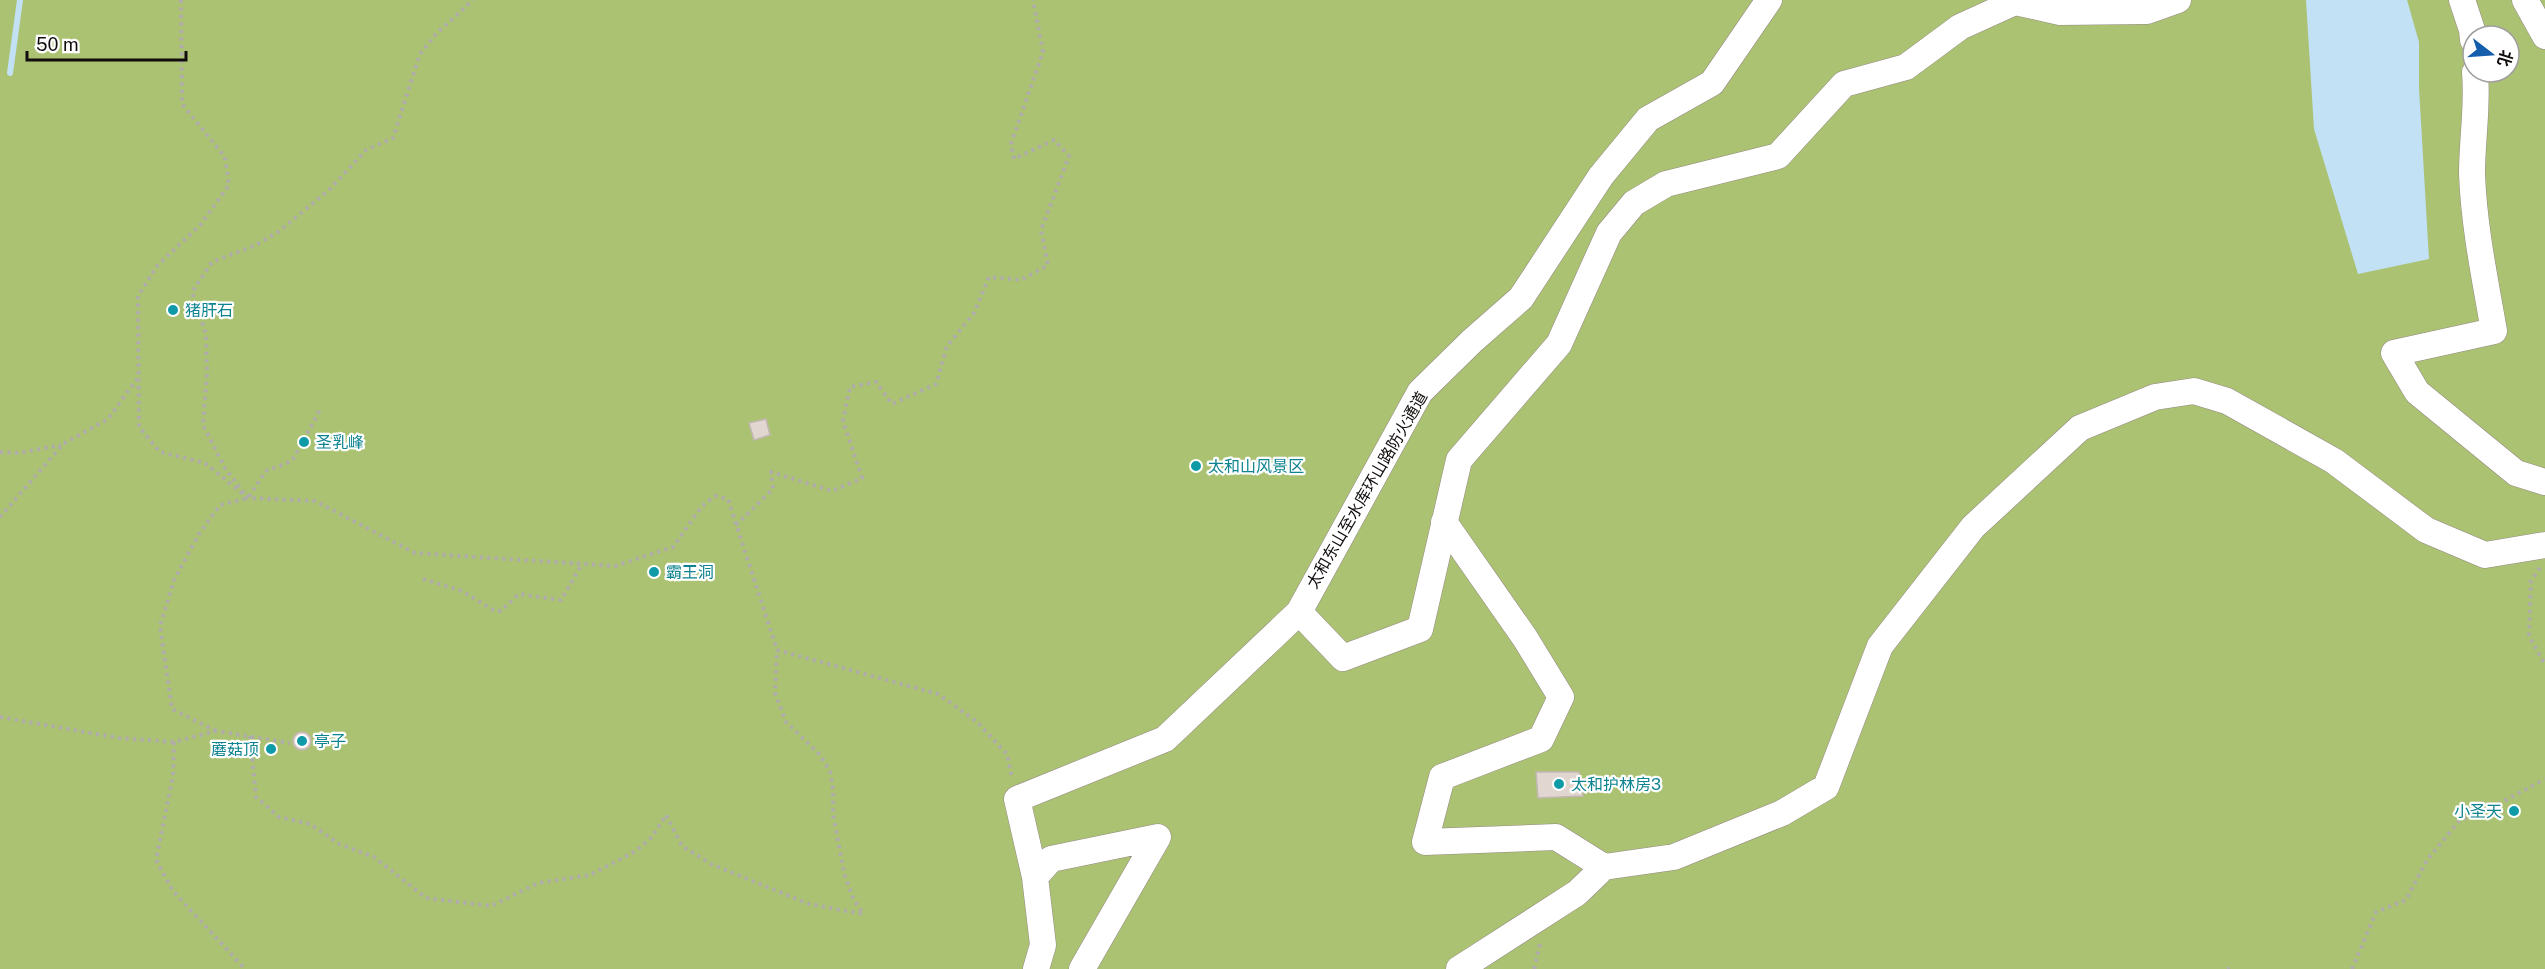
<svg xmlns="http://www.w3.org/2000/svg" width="2545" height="969" font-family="'Public Sans','Noto Sans SC',sans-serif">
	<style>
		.forest { fill: #acc273; fill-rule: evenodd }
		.water { fill: #c2e1f5 }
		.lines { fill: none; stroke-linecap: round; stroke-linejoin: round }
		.stream { stroke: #c2e1f5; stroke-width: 6 }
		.building { fill: #e2d6d1; stroke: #c3b7b3; stroke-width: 1.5 }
		.minor-casing { stroke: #938883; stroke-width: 27 }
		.path { stroke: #afacab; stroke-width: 4; stroke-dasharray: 3 4.5; stroke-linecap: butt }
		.minor { stroke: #fff; stroke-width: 26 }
		.culture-dot { fill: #0f9aa8; stroke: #fff; stroke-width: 2 }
		.labels { text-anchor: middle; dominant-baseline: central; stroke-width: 4.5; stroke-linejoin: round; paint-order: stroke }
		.culture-label { font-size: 16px; fill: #0d838f; stroke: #fff; text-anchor: start }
		.street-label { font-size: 16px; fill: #110d0c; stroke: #fff }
	</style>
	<rect width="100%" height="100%" fill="#fdfbfa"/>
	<!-- forest -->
	<path class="forest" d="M0,0H2545V969H0ZM2473,36H2509V72H2473Z"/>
	<!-- water -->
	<path class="water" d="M2306,0H2407L2419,42V88L2429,259L2358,274L2314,129Z"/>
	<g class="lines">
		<!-- stream -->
		<path class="stream" d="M10,73L20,0"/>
	</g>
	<!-- building -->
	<path class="building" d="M766,419L770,435L754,440L749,423Z
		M293 741a9 9 0 1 1 18 0a9 9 0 1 1-18 0Z
		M1536,772H1579L1583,796L1538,798Z"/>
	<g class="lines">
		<defs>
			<path id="minor" d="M2462,0L2472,30L2473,40
				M2525,0L2545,36
				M2475,72C2478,106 2472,140 2472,174C2474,227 2485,279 2494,331L2394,353L2417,392L2516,473L2545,482
				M1444,522L1525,638L1561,697L1541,739L1442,777L1425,842L1556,837L1604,867
				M1299,612L1343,658L1420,629L1459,460L1559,344L1609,233L1634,203L1666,184L1778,156L1844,84L1906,67L1960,27L2015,2L2060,12L2147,11L2178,0
				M1035,877L1051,859L1158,837L1082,969
				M1036,969L1043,945L1035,877L1017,799L1165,739L1299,612L1420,392L1472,341L1521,298L1601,176L1648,119L1712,83L1769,0
				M1459,969L1577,893L1604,867L1674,857L1782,813L1826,787L1880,646L1973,527L2080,428L2155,397L2194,391L2227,401L2334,461L2426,530L2485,555L2545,545"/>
		</defs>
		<!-- minor casing -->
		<use href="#minor" class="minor-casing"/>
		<!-- path -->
		<path class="path" d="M181,0L182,104L225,157L229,185L201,224L157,266L138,296L139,427L160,452L205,463L248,498L315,501L415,553L615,566L673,547L702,506L715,496L728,499L777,650L938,694L976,721L1007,754L1012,778
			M0,452L19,453L61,445
			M244,493L225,468L203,425L207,373L206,334L192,292L212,262L256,245L278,232L329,190L366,150L393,138L420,54L436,34L473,0
			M0,517L63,444L108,419L137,379
			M736,525L773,489L771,472L832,491L862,478L843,421L850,387L876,382L892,404L936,384L947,346L974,313L989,277L1021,280L1048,265L1041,230L1069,156L1054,140L1014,159L1011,144L1043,52L1033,0
			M2540,568L2531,581L2529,636L2545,665
			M423,579L462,591L495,611H501L519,594L561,600L582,564
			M0,717L119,738L174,742L216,731L290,743
			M216,731L172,709L160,626L174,580L199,534L220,505L248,498L266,471L292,461L321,408
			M250,736L256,797L279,817L310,824L339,844L374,857L426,898L491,906L538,883L590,875L636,851L652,837L666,815L682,846L711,864L809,904L863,914L853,898L844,873L833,814V789L830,771L819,754L786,722L775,693L777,650
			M174,742L173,776L156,860L173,891L245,969
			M1534,969L1540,944
			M2227,969H2231
			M2352,969L2376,912L2406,900L2427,860L2460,820L2491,808L2545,779"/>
		<!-- minor -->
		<use href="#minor" class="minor"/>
	</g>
	<!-- markers -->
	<g class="culture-dot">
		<circle cx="173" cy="310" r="6"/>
		<circle cx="304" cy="442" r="6"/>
		<circle cx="1196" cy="466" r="6"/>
		<circle cx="654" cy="572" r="6"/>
		<circle cx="302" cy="741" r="6"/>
		<circle cx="271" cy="749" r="6"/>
		<circle cx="1559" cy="784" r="6"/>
		<circle cx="2514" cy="811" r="6"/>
	</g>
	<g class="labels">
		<!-- culture labels -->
		<g class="culture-label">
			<text x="185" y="310">猪肝石</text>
			<text x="316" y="442">圣乳峰</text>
			<text x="1208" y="466">太和山风景区</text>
			<text x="666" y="572">霸王洞</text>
			<text x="314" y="741">亭子</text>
			<text x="259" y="749" text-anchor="end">蘑菇顶</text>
			<text x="1571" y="784">太和护林房3</text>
			<text x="2502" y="811" text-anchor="end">小圣天</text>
		</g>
		<!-- street labels -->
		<g class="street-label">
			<text transform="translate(1367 490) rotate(-60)">太和东山至水库环山路防火通道</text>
		</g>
	</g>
	<!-- north arrow -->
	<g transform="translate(2491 54) rotate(107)"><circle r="28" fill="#ffffff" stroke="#a09e9e" stroke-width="1.5"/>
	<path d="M0-4.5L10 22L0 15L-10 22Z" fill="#155ead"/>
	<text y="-9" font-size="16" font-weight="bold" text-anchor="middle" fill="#110d0c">北</text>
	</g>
	<!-- scale -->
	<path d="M27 51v9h159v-9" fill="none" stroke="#110d0c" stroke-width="3"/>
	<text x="36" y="51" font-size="18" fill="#110d0c" stroke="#ffffff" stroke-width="4.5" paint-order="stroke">50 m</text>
</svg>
